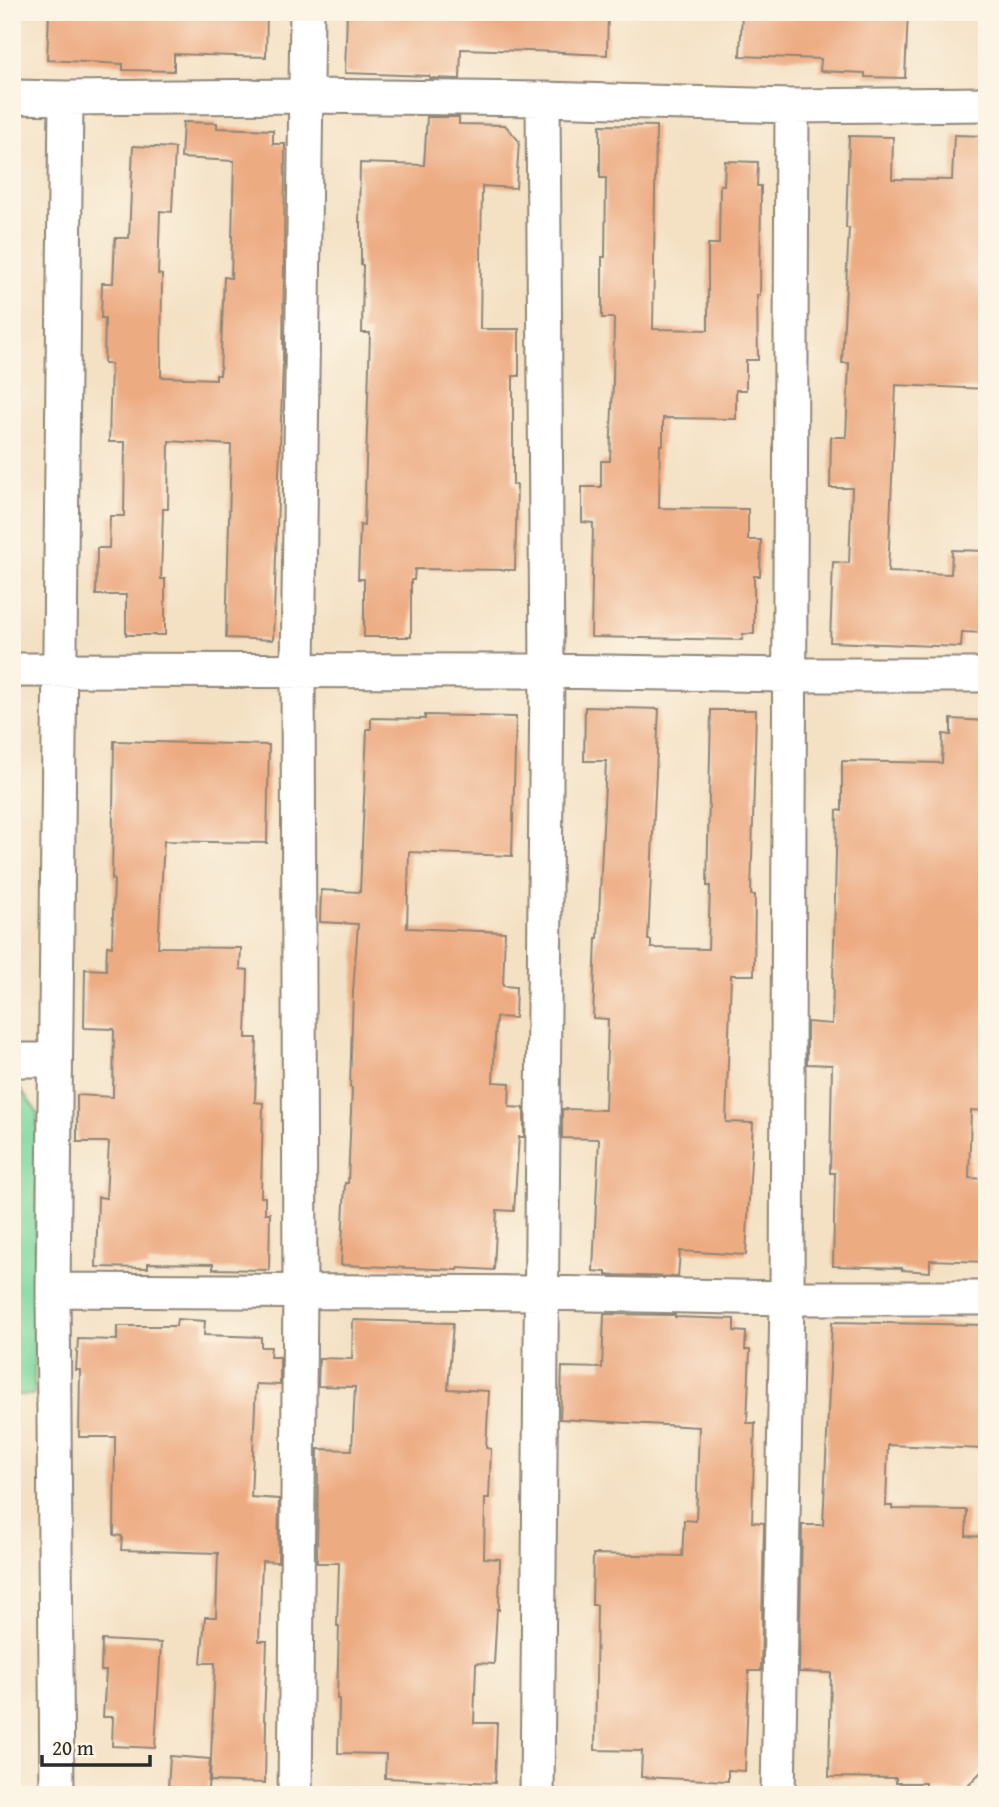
<svg xmlns="http://www.w3.org/2000/svg" width="999" height="1807" font-family="'Gentium Book Plus',serif">
	<style>
		.green { fill: #7dd79e; stroke: #548164; stroke-width: 2 }
		.building { fill: #edab82 }
		.lines { fill: none; stroke-linecap: round; stroke-linejoin: round }
		.minor-casing { stroke: #908678; stroke-width: 37 }
		.minor { stroke: #fff; stroke-width: 33 }
	</style>
	<rect width="100%" height="100%" fill="#fcf5e5"/>
	<filter id="ink" filterUnits="userSpaceOnUse"><feTurbulence type="fractalNoise" baseFrequency=".0143" numOctaves="2"/><feDisplacementMap in="SourceGraphic" scale="14" xChannelSelector="R" yChannelSelector="G"/><feConvolveMatrix kernelMatrix="1 2 1 2 8 2 1 2 1" color-interpolation-filters="sRGB"/></filter>
	<filter id="wash" filterUnits="userSpaceOnUse"><feTurbulence type="fractalNoise" baseFrequency=".00686" numOctaves="4" result="noise"/><feDisplacementMap in="SourceGraphic" scale="28" xChannelSelector="R" yChannelSelector="G"/><feGaussianBlur stdDeviation="1.57" result="paint"/><feColorMatrix in="noise" values="0 0 0 0 0 0 0 0 0 0 0 0 0 0 0 0 0 1.4 0 .05"/><feComposite in="paint" operator="in"/></filter>
	<g filter="url(#wash)">
		<rect width="100%" height="100%" fill="#f4e1c4"/>
		<!-- green -->
		<path class="green" d="M12,1082H15L37,1112L34,1395H12Z"/>
		<g id="blocks">
			<!-- building -->
			<path class="building" d="M49,12H267L266,57L174,54V71L123,70V64L47,60Z
				M347,12H608L607,55L563,53L564,52L461,49L460,79L429,78V76L345,73Z
				M742,12H908L905,78L865,77V73L820,71L821,59L740,56Z
				M427,117H459V124L505,125L519,141L516,188L482,186L480,329H519V376H513V485H517L515,570L415,569L414,580H411V637H364V579H358L360,525L364,526L370,333H362L363,265H361V222H359L360,163L424,165Z
				M183,122L217,123V128L273,130V144H285L283,363L273,640L226,638L231,445L169,441L168,509H163L161,579H165V635H126V595H96L97,548H109L110,516H124L125,442H109L111,364H104L105,318H101L102,283H113L115,238H129L133,146L175,148L172,212L160,211L158,274L162,275L161,377L216,379V375H220L224,277L231,278L234,161L181,158Z
				M600,125L656,126L653,329L708,330V244H719L720,185H724L725,161L758,162L757,186H761L760,295H757L758,360H746V390H736V419L663,418V445H660L659,508L748,509V540H761L760,576H754V634H743L742,640L591,637L593,523L582,522V487H601V461H610L613,381L614,318H602V257H605L606,178H600Z
				M954,135L987,136V389L896,385L888,572L951,574L952,550L987,551V633L962,632L961,647L830,642L833,562L849,563L852,488H830L831,437H846L849,363H842L849,228H846L849,136L893,137L892,179L952,180Z
				M585,707L659,709L648,940H651V948L708,949L710,886H707L711,710H756L751,895H755L754,975H731L726,1122L753,1123L746,1255L680,1251L678,1277L606,1275V1272L593,1271L599,1139L562,1138V1109L605,1110L608,1019L593,1018L596,938H598L606,761H584Z
				M425,715L516,717L512,856L409,852L407,928L505,932L503,986L516,987L515,1018L496,1017L493,1082L510,1083L509,1107L524,1108V1137H519L514,1211L497,1210L494,1270L458,1268V1270L341,1265L345,1183H348L352,1088L350,1087L353,991L358,924L320,922L321,890L360,892L367,729H371V718L425,719Z
				M951,719L987,721V1094L986,1111L971,1110L969,1178L987,1179V1262L930,1260V1272L902,1270V1268L833,1266L835,1173H830L832,1065L807,1064V1022L832,1024L837,810L842,811V761L942,763L943,734L951,735Z
				M114,741L269,745L267,843L164,841L158,947L241,948L240,969L248,970L246,1038H257L255,1102L263,1103L261,1197H265V1213H270L269,1270L213,1269V1264L148,1263V1268L96,1267L98,1197L106,1198L109,1142H77V1095L113,1097L114,1029L84,1028L85,969L106,970L107,946L112,947L114,879H112Z
				M604,1314L675,1315V1317L734,1319V1331L746,1332L745,1350H750L747,1423H755L752,1522L764,1523L761,1671H749L745,1771L728,1770V1781L641,1777L642,1751L595,1750L597,1605H592L593,1554L682,1556L684,1520L696,1521L699,1427L560,1419L562,1367L602,1368Z
				M177,1319L205,1321L204,1335L261,1337V1347H271L270,1357H280V1385L256,1384L251,1497L279,1499L278,1562L262,1561L259,1641H267L264,1720L266,1721L265,1783L210,1781L215,1663H201L205,1617H216L218,1553L121,1550L122,1536L114,1535L115,1437H79L80,1370H76L78,1339L117,1340V1326H176Z
				M353,1320L453,1323L448,1389L489,1391L486,1448L491,1449L489,1498H485L484,1558L500,1559L499,1610L497,1609L494,1664L476,1663L474,1723H497L495,1783L385,1778L386,1754L338,1753L339,1699H337L339,1626H337L339,1563H317L318,1449L352,1450L355,1387L318,1386L319,1358L352,1359Z
				M832,1322L987,1325V1385L984,1449L888,1445L886,1506H892V1509L967,1510L966,1536L987,1537V1680H983L982,1738H987V1766L962,1791H925V1783H896V1778L829,1777L831,1673L799,1672L802,1525H823Z
				M102,1640L161,1643L155,1748L112,1746L113,1717H103L106,1671H101Z
				M170,1756L210,1759L208,1789L168,1788Z"/>
		</g>
	</g>
	<g filter="url(#ink)">
		<use href="#blocks" fill-opacity="0" stroke="#908678" stroke-width="2"/>
		<g class="lines">
			<defs>
				<path id="minor" d="M12,97L66,98L306,96L543,99L792,106L987,104
					M12,670L547,671L790,675H987
					M12,1060H55
					M53,1290L542,1293L787,1298H987
					M57,1795L53,1290L66,98
					M295,1795L300,1292L298,670L307,12
					M537,1795L547,671L543,99
					M778,1795L787,1298L792,106"/>
			</defs>
			<!-- minor casing -->
			<use href="#minor" class="minor-casing"/>
			<!-- minor -->
			<use href="#minor" class="minor"/>
		</g>
	</g>
	<!-- margin -->
	<rect width="999" height="1807" fill="none" stroke="#fcf5e5" stroke-width="42"/>
	<!-- scale -->
	<path d="M42 1755v10h108v-10" fill="none" stroke="#2b2b2b" stroke-width="3.5"/>
	<text x="52" y="1755" font-size="21" fill="#2b2b2b" stroke="#fcf5e5" stroke-width="5" paint-order="stroke">20 m</text>
</svg>
